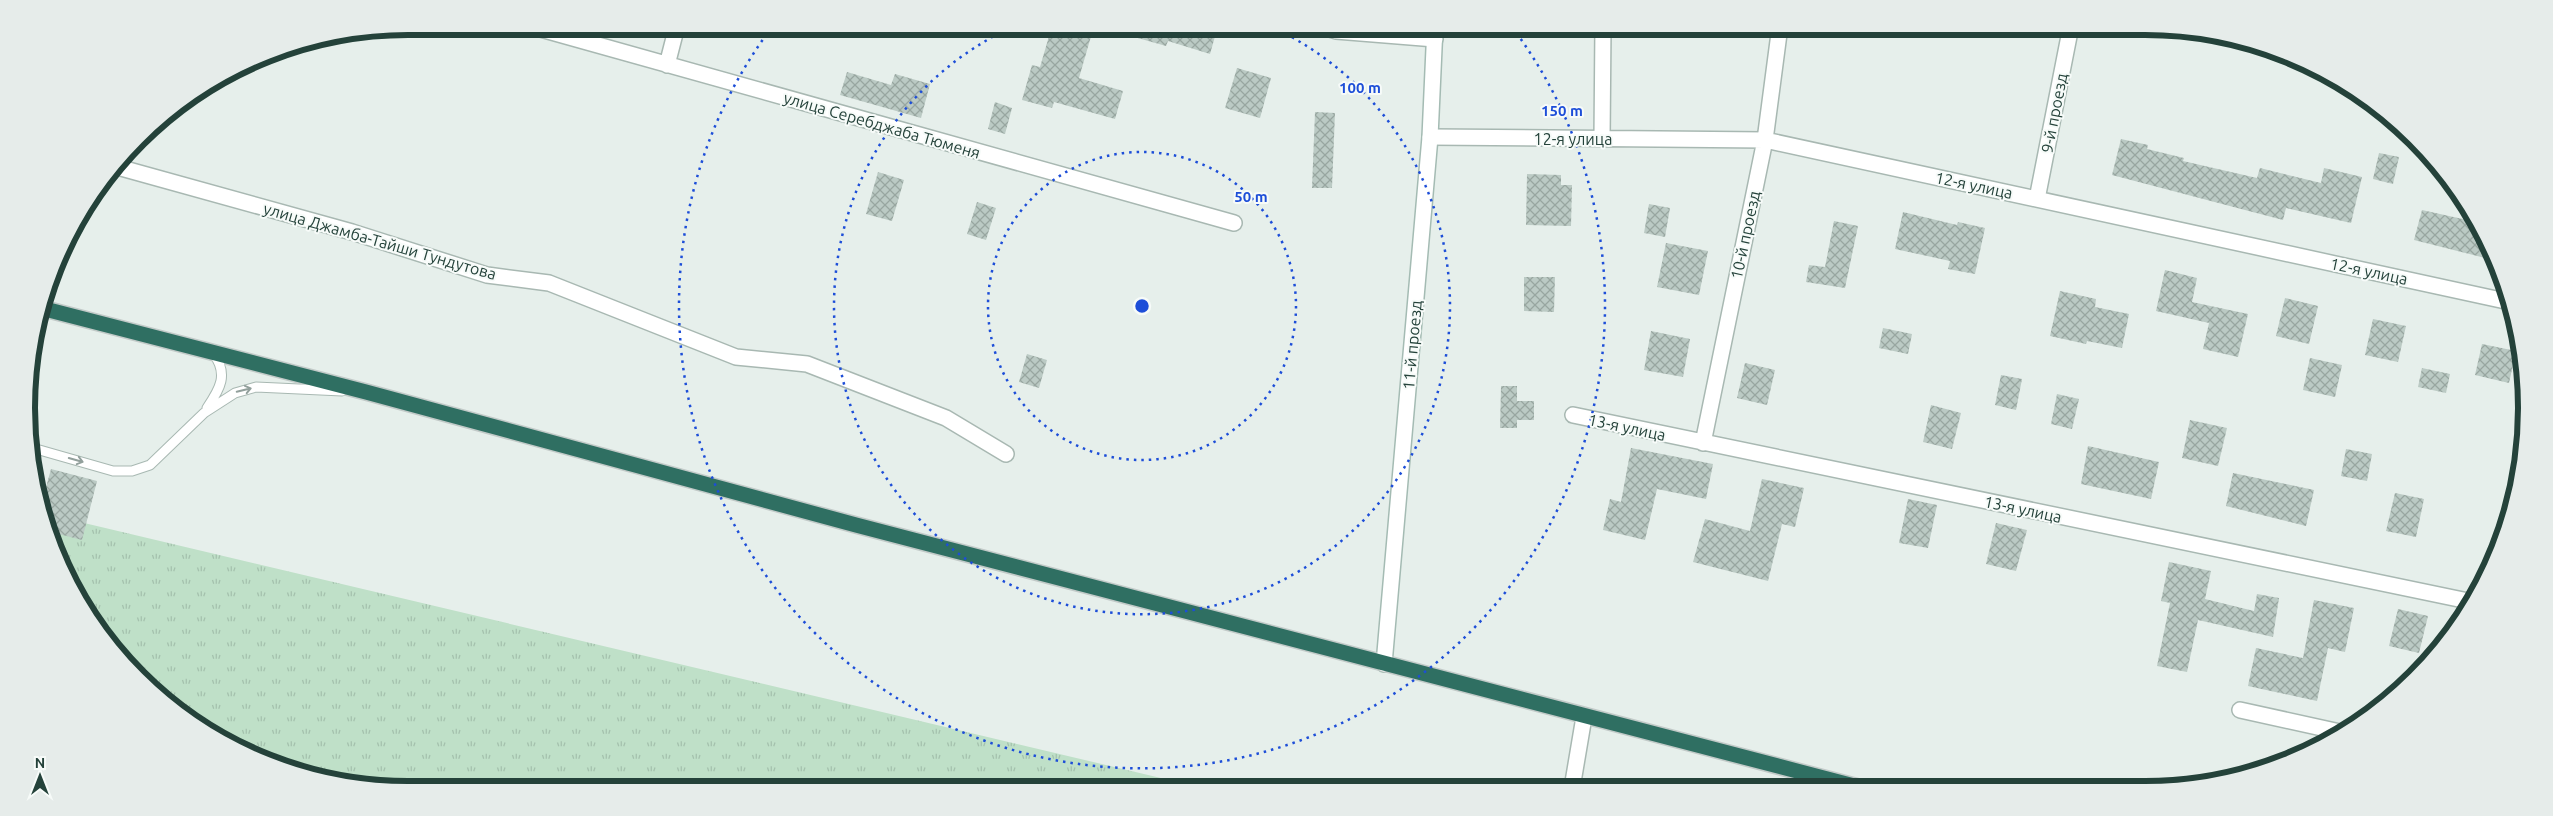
<svg xmlns="http://www.w3.org/2000/svg" width="2553" height="816" font-family="Ubuntu,sans-serif">
	<style>
		.grass { fill: url(#grass-tufts) }
		.building { fill: url(#building-cross-hatch) }
		.lines { fill: none; stroke-linecap: round; stroke-linejoin: round }
		.lane-casing { stroke: #a8b8b2; stroke-width: 11 }
		.street-casing { stroke: #a8b8b2; stroke-width: 18 }
		.secondary-casing { stroke: #a4bbb3; stroke-width: 18 }
		.highway-casing { stroke: #c2cac8; stroke-width: 18 }
		.lane { stroke: #fff; stroke-width: 9 }
		.street { stroke: #fff; stroke-width: 15 }
		.secondary { stroke: #fff; stroke-width: 15 }
		.highway { stroke: #2f6f62; stroke-width: 15 }
		.oneway { stroke: #92a09c }
		.ring { fill: none; stroke: #1d4ed8; stroke-width: 2.5; stroke-dasharray: 2.5 5 }
		.labels { text-anchor: middle; dominant-baseline: central; stroke-width: 4; stroke-linejoin: round; paint-order: stroke }
		.street-label { font-size: 16px; fill: #24423a; stroke: #f7fbf9 }
		.rim { fill: none; stroke: #24423a; stroke-width: 6 }
		.centre { fill: #1d4ed8; stroke: #f7fbf9; stroke-width: 2.5 }
		.ring-label { font-size: 15px; text-anchor: middle; font-weight: bold; fill: #1d4ed8; stroke: #f7fbf9; stroke-width: 4; stroke-linejoin: round; paint-order: stroke }
	</style>
	<defs>
		<pattern id="grass-tufts" width="24" height="20" patternUnits="userSpaceOnUse" patternTransform="scale(1.25)"><rect width="24" height="20" fill="#bfe0c8"/><path d="M3 7l-1-3M5 7V3M7 7l1-3M15 17l-1-3M17 17v-4M19 17l1-3" fill="none" stroke="#a4c1ad"/></pattern>
		<pattern id="building-cross-hatch" width="8" height="8" patternUnits="userSpaceOnUse" patternTransform="scale(1.25)"><rect width="8" height="8" fill="#bbcac4"/><path d="M0 0l8 8M0 8l8-8" fill="none" stroke="#98a6a0"/></pattern>
	</defs>
	<rect width="100%" height="100%" fill="#e6efeb"/>
	<!-- grass -->
	<path class="grass" d="M42,513L1203,788L408,790L333,782L262,761L196,726L138,678L91,620Z"/>
	<!-- building -->
	<path class="building" d="M1052,26H1094L1079,78L1123,91L1115,119L1054,102L1052,108L1022,100L1032,65L1040,67Z
		M1114,26H1218L1210,54L1168,41L1166,46L1113,31Z
		M1237,68L1271,78L1260,118L1225,108Z
		M847,72L891,85L895,74L930,84L921,118L840,95Z
		M995,102L1012,108L1005,134L988,129Z
		M1315,112L1335,113L1332,188H1312Z
		M2121,139L2148,145L2147,149L2184,158L2183,161L2257,178L2260,168L2321,183L2324,168L2362,177L2351,223L2286,208L2283,220L2112,175Z
		M2379,153L2399,157L2393,184L2373,179Z
		M878,172L904,180L892,221L866,214Z
		M1527,174L1561,175V185H1572L1571,226L1526,225Z
		M977,202L996,208L986,240L967,234Z
		M1649,204L1670,208L1665,237L1644,233Z
		M2422,210L2476,222L2497,261L2414,240Z
		M1903,212L1957,225L1958,222L1985,228L1975,274L1948,269L1950,261L1895,249Z
		M1834,221L1858,226L1845,288L1806,282L1809,265L1825,267Z
		M1666,243L1708,251L1699,295L1657,287Z
		M2165,270L2197,278L2192,302L2248,314L2238,357L2203,349L2209,323L2156,311Z
		M1524,277H1555L1554,312L1524,311Z
		M2060,291L2096,299L2095,307L2129,314L2122,348L2087,341L2086,344L2050,336Z
		M2285,298L2318,306L2309,344L2276,336Z
		M2373,319L2406,326L2398,362L2365,355Z
		M1883,328L1912,334L1908,354L1879,348Z
		M1651,331L1690,339L1683,377L1644,370Z
		M2482,344L2516,351L2509,383L2475,375Z
		M1027,354L1047,360L1039,388L1019,382Z
		M2310,358L2342,365L2335,397L2303,390Z
		M1745,363L1775,370L1767,405L1737,398Z
		M2422,368L2450,374L2446,393L2418,387Z
		M2001,375L2022,379L2016,410L1995,405Z
		M1501,386H1517V401H1534V420H1517V428H1500Z
		M2057,394L2079,399L2072,429L2051,424Z
		M1931,405L1961,413L1952,449L1923,442Z
		M2190,420L2227,428L2218,466L2182,458Z
		M2088,446L2159,462L2151,499L2081,484Z
		M1631,448L1713,464L1706,499L1657,489L1645,540L1603,530L1610,499L1621,502Z
		M2346,449L2372,454L2367,481L2341,476Z
		M51,469L97,481L82,540L51,532L40,509Z
		M2233,473L2314,490L2306,526L2226,506Z
		M1762,479L1804,488L1795,527L1782,524L1768,581L1693,562L1705,519L1750,531Z
		M2395,493L2424,499L2416,537L2386,531Z
		M1908,499L1937,505L1928,548L1899,543Z
		M1996,523L2027,530L2016,571L1986,564Z
		M2169,562L2211,571L2205,599L2254,611L2257,594L2279,598L2273,637L2198,620L2187,672L2157,666L2170,603L2161,601Z
		M2314,600L2354,608L2345,652L2328,648L2317,701L2248,686L2256,648L2303,658Z
		M2398,609L2428,616L2419,653L2389,646Z"/>
	<g class="lines">
		<defs>
			<path id="lane" d="M207,408C220,389 229,374 213,353
				M29,447L113,471H132L150,465L204,413L235,393L256,387L342,391"/>
			<path id="street" d="M530,26L1234,223
				M1320,26L1336,31L1435,39
				M667,65L677,26
				M1430,137L1765,140L2510,302
				M1602,139L1603,26
				M114,166L352,232L487,275L549,283L736,357L807,364L946,418L1006,454
				M2037,199L2071,26
				M1573,415L2473,602
				M1703,443L1765,140L1780,26
				M2240,710L2340,732
				M1572,788L1584,717"/>
			<path id="secondary" d="M1384,664L1430,137L1435,26"/>
			<path id="highway" d="M45,309L366,392L856,525L1858,787"/>
		</defs>
		<!-- lane casing -->
		<use href="#lane" class="lane-casing"/>
		<!-- street casing -->
		<use href="#street" class="street-casing"/>
		<!-- secondary casing -->
		<use href="#secondary" class="secondary-casing"/>
		<!-- highway casing -->
		<use href="#highway" class="highway-casing"/>
		<!-- lane -->
		<use href="#lane" class="lane"/>
		<!-- street -->
		<use href="#street" class="street"/>
		<!-- secondary -->
		<use href="#secondary" class="secondary"/>
		<!-- highway -->
		<use href="#highway" class="highway"/>
	</g>
	<!-- one-way arrows -->
	<defs><path id="oneway-shaft" d="M-6 0H5M1.5-3L5.5 0L1.5 3" fill="none" stroke-width="1.6" stroke-linecap="round" stroke-linejoin="round" transform="scale(1.25)"/></defs>
	<g class="oneway">
		<use href="#oneway-shaft" transform="translate(244 390) rotate(-14)"/>
		<use href="#oneway-shaft" transform="translate(76 460) rotate(16)"/>
	</g>
	<!-- distance rings -->
	<g class="ring">
		<circle cx="1142" cy="306" r="154"/>
		<path d="M1272 27A308 308 0 1 1 1012 27"/>
		<path d="M1512 27A463 463 0 1 1 772 27"/>
	</g>
	<g class="labels">
		<!-- street labels -->
		<g class="street-label">
			<text transform="translate(2054 113) rotate(-79)">9-й проезд</text>
			<text transform="translate(882 125) rotate(16)">улица Серебджаба Тюменя</text>
			<text x="1573" y="139">12-я улица</text>
			<text transform="translate(1974 185) rotate(12)">12-я улица</text>
			<text transform="translate(1745 235) rotate(-78)">10-й проезд</text>
			<text transform="translate(380 241) rotate(16)">улица Джамба-Тайши Тундутова</text>
			<text transform="translate(2369 271) rotate(12)">12-я улица</text>
			<text transform="translate(1412 345) rotate(-85)">11-й проезд</text>
			<text transform="translate(1627 427) rotate(12)">13-я улица</text>
			<text transform="translate(2023 509) rotate(12)">13-я улица</text>
		</g>
	</g>
	<!-- crop -->
	<path d="M0 0H2553V816H0ZM408 35H2145A373 373 0 0 1 2518 408V408A373 373 0 0 1 2145 781H408A373 373 0 0 1 35 408V408A373 373 0 0 1 408 35Z" fill="#e6ecea" fill-rule="evenodd"/>
	<path class="rim" d="M408 35H2145A373 373 0 0 1 2518 408V408A373 373 0 0 1 2145 781H408A373 373 0 0 1 35 408V408A373 373 0 0 1 408 35Z"/>
	<circle cx="1142" cy="306" r="8" class="centre"/>
	<g class="ring-label">
		<text x="1360" y="93">100 m</text>
		<text x="1562" y="116">150 m</text>
		<text x="1251" y="202">50 m</text>
	</g>
	<!-- north arrow -->
	<g transform="translate(40 776)" stroke="#f7fbf9" stroke-width="4" paint-order="stroke">
	<path d="M0-4L9 19L0 12L-9 19Z" fill="#24423a"/>
	<text y="-8" font-size="14" font-weight="bold" text-anchor="middle" fill="#24423a">N</text>
	</g>
</svg>
